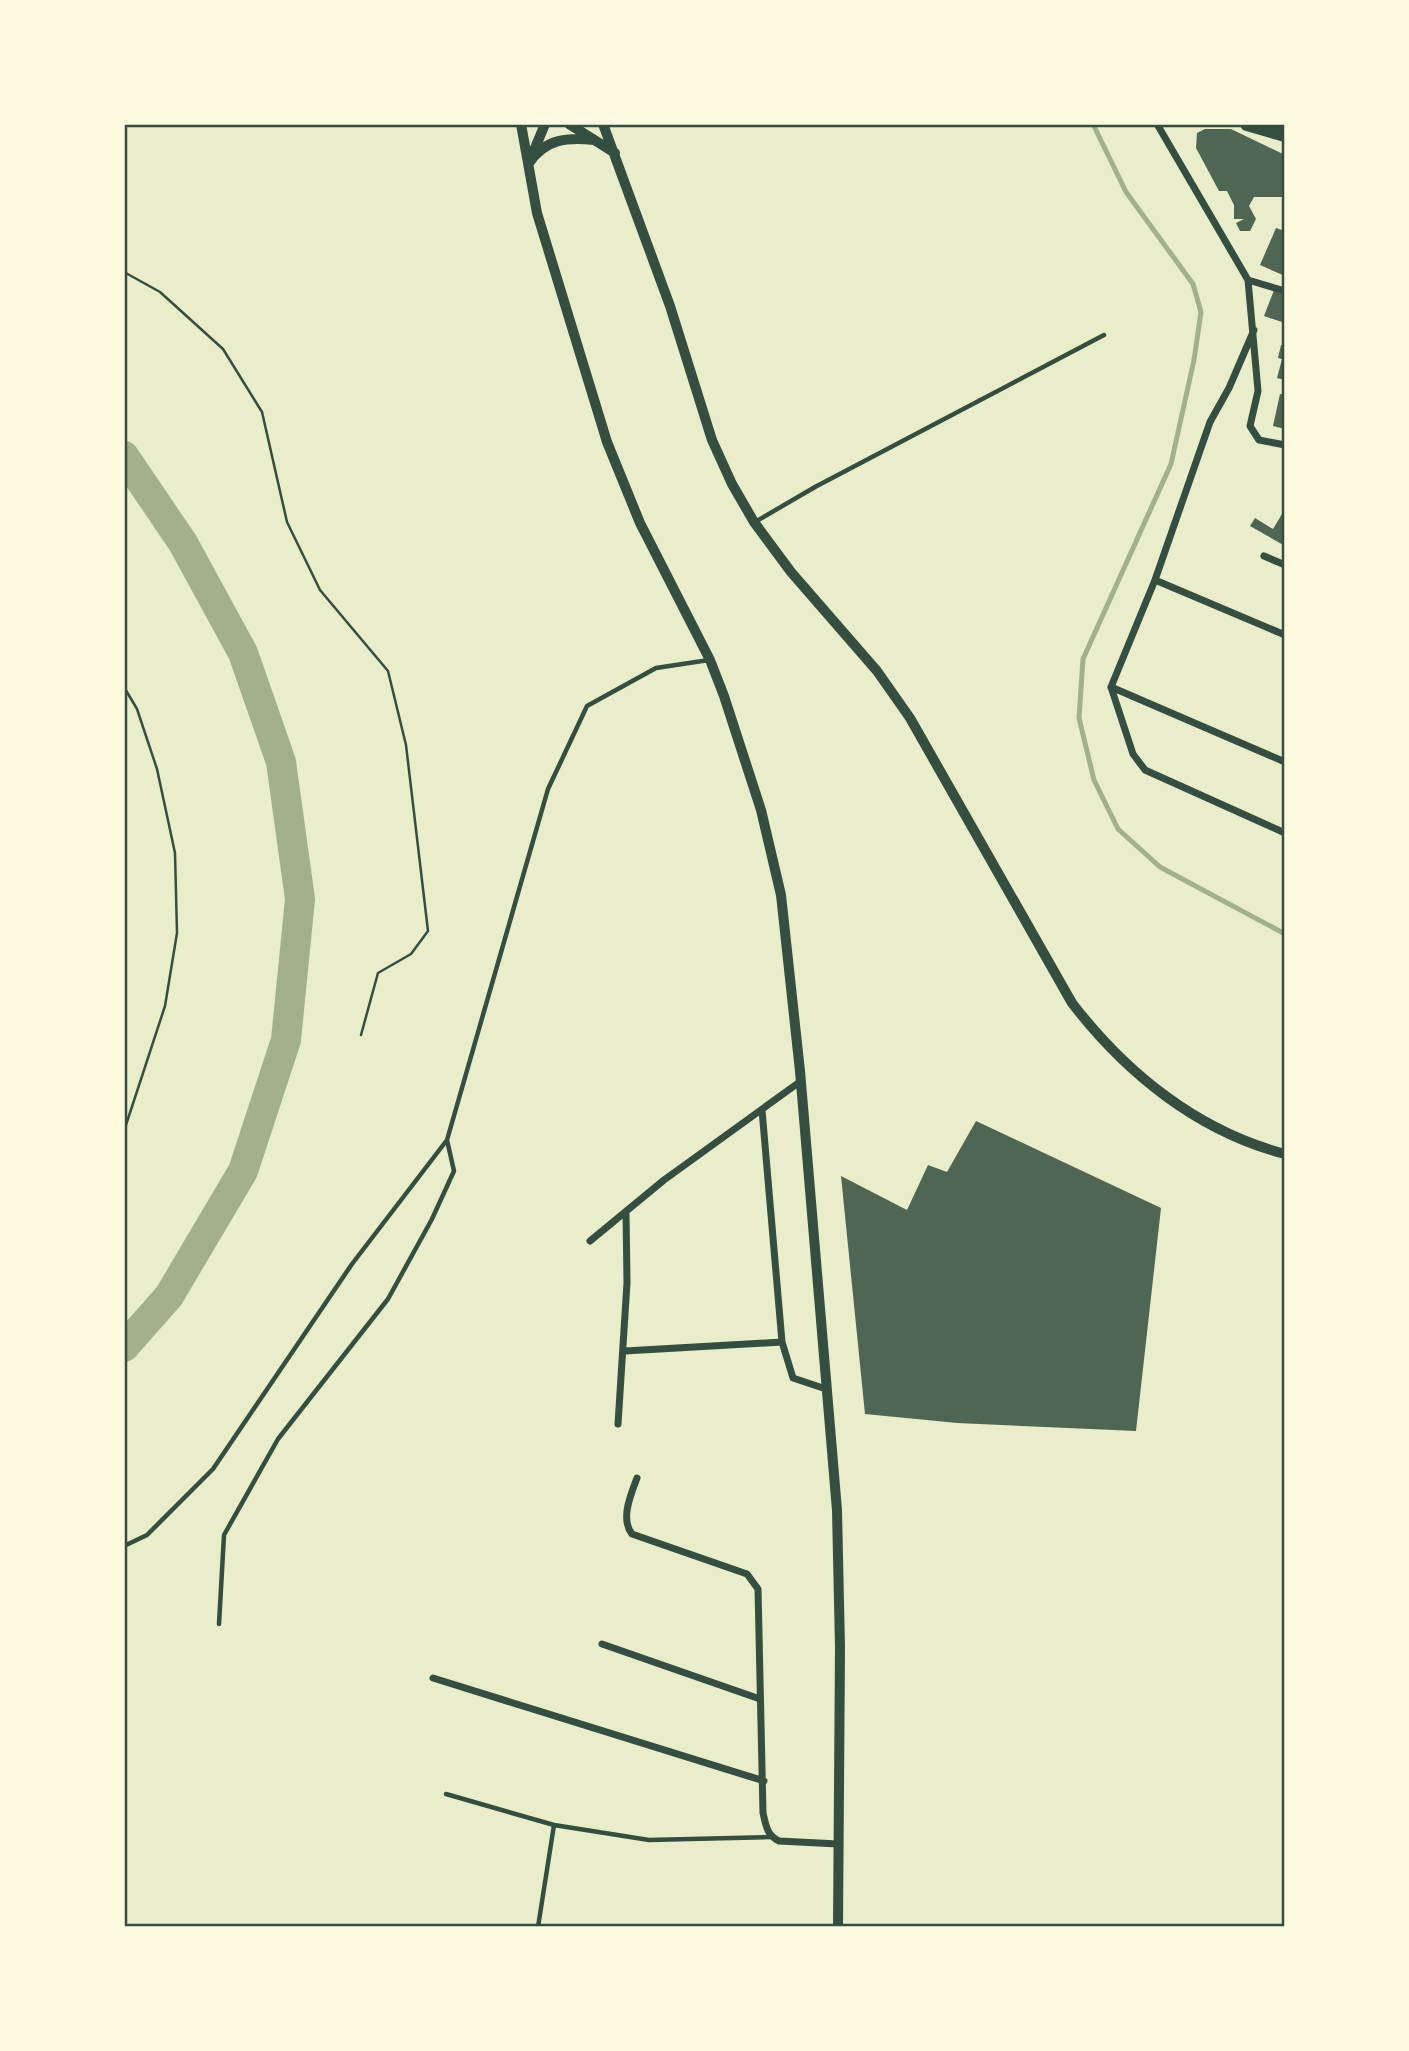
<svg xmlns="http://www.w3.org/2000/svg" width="1409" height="2051" font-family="Figtree,sans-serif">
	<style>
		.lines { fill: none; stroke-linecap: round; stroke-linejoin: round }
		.stream { stroke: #a3b18a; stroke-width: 5 }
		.river { stroke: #a3b18a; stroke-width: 30 }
		.building { fill: #4f6655 }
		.path { stroke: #344e41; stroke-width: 2.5 }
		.service { stroke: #344e41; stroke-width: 4.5 }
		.minor { stroke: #344e41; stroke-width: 7 }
		.tertiary { stroke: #344e41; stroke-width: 10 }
		.trunk { stroke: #344e41; stroke-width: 14 }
		.neatline { fill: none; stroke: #344e41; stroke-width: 2.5 }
	</style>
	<rect width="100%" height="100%" fill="#e9edc9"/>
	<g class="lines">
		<!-- stream -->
		<path class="stream" d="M1093,124L1126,192L1193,284L1201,312L1194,360L1171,464L1083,659L1079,718L1094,780L1118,829L1160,867L1285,934"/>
		<!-- river -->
		<path class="river" d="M124,456L183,543L243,653L281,762L300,899L286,1040L243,1171L169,1296L124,1347"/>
	</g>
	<!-- building -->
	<path class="building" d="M1205,129H1231L1285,155V197H1254L1249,206L1256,219L1250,231H1240L1236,223L1244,219H1234V205L1227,191H1219L1196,148L1197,133Z
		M1276,228L1285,231V276L1260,265Z
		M1276,285L1285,288V323L1264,316Z
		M1281,345L1285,346V380L1277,378L1282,359L1278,358Z
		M1280,394L1285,395V429L1273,426Z
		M1285,509V546L1250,526L1255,518L1273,529Z
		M976,1121L1161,1208L1136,1431L957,1423L865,1414L841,1176L907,1210L928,1165L947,1172Z"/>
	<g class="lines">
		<!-- path -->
		<path class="path" d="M124,272L160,292L223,349L262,412L287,522L320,590L388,671L406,745L428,931L411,954L378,973L361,1035
			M124,687L137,709L157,769L175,853L177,933L165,1006L124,1131"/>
		<!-- service -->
		<path class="service" d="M755,522L815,487L1104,335
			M124,1546L147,1535L213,1469L352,1264L447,1140L548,789L587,706L656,668L709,660
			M219,1624L224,1535L278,1439L388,1299L432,1219L454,1171L447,1140
			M446,1794L554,1825
			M538,1927L554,1825L649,1840L771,1837"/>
		<!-- minor -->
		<path class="minor" d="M1157,124L1248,280L1258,391L1250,426L1259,440L1285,445
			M1248,280L1285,291
			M1254,330L1229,388L1210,422L1155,580L1111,687L1133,754L1145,770L1285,833
			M1264,556L1285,565
			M1155,580L1285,635
			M1111,687L1285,762
			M762,1110L782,1342L793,1378L826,1389
			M590,1241L664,1180L801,1081
			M625,1351L782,1342
			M618,1424L627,1283L626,1212
			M637,1478C631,1494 620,1519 632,1534L747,1574L758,1589L763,1813C766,1826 767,1835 779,1841L838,1844
			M602,1644L760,1699
			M433,1678L764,1781"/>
		<!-- tertiary -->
		<path class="tertiary" d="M521,124L537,213L607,442L640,523L710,660L724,696L761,810L781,895L800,1071L837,1510L840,1647L838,1927
			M569,124L615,153
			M603,124L670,306L712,440L732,484L754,522L791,572L877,671L910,718L1072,1003C1126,1073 1197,1131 1285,1154
			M533,153L545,124
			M529,163C545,139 567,137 594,140"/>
		<!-- trunk -->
		<path class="trunk" d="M1247,124L1285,135"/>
	</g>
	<!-- border -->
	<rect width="1409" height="2051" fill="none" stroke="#fefae0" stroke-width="252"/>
	<rect x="126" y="126" width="1157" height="1799" class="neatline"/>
</svg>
